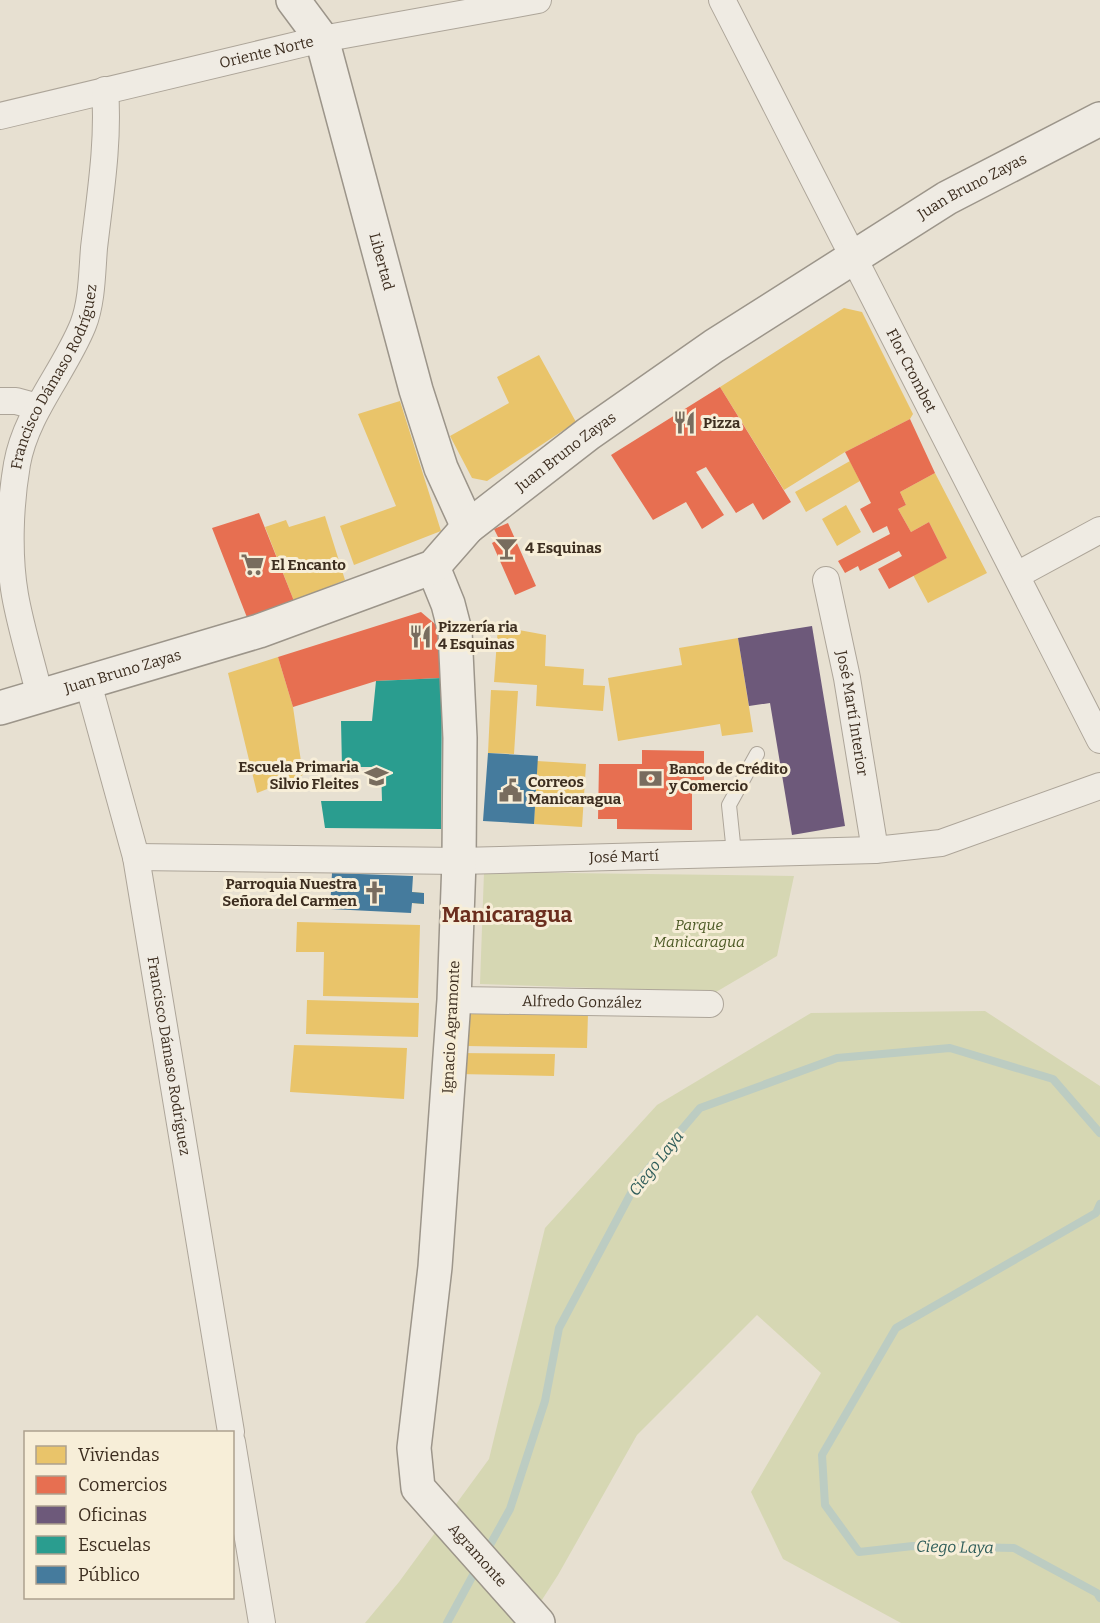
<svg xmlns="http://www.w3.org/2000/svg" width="1100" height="1623" font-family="Bitter,serif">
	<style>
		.green { fill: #d6d7b3 }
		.homes { fill: #e9c46a }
		.shops { fill: #e76f51 }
		.offices { fill: #6d597a }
		.schools { fill: #2a9d8f }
		.public { fill: #457b9d }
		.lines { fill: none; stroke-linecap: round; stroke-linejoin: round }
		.stream { stroke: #bcccc2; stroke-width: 8 }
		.lane-casing { stroke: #ada599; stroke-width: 16 }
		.street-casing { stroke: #ada599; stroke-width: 28 }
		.secondary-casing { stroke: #9c958a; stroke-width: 36 }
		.lane { stroke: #efebe3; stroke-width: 14 }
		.street { stroke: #efebe3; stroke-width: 26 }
		.secondary { stroke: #efebe3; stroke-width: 33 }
		.labels { text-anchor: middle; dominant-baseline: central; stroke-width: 6; stroke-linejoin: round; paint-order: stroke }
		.street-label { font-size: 15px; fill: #3d2e20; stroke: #f7eed8 }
		.poi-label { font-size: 15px; font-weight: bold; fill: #3d2e20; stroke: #f7eed8; text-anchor: start }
		.park-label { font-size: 15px; font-style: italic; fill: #4d5a26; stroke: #f7eed8 }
		.water-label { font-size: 16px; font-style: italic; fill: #2f5d5a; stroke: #f7eed8 }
		.district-label { font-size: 21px; font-weight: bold; fill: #6b2e1e; stroke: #f7eed8 }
	</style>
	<rect width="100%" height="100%" fill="#e7e0d1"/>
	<!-- green -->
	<path class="green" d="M484,872L794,876L777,956L716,992L480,984Z
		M985,1011L1100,1086V1623H901L783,1559L751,1492L821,1373L757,1315L637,1435L558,1575L527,1623H365L399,1582L489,1459L545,1228L657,1105L811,1013Z"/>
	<!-- homes -->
	<path class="homes" d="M844,308L862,312L913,414L910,419L845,452L784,490L720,387Z
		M539,355L576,422L487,481L472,478L450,436L509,403L497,377Z
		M400,401L441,531L354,565L340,526L396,506L358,414Z
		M850,461L860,481L806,512L795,492Z
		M935,473L987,573L928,603L913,575L947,558L929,522L911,532L898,509L906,505L900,492Z
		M846,505L861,532L837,546L822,519Z
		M325,516L345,580L294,601L265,527L286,520L289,527Z
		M498,626L546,635L545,666L584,669L583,685L605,686L603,711L536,706L537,685L494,682Z
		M738,638L753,732L722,736L720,724L618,741L608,678L682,665L679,648Z
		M278,657L293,707L303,775L257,793L228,673Z
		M491,690L518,691L514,754L488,753Z
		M537,761L586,764L582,827L534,824Z
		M412,892L424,893V904L412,903Z
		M297,922L420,925L418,998L323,996L324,952H296Z
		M307,1000L419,1003L418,1037L306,1034Z
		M478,1010L588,1013L587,1048L467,1046L468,1016Z
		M294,1045L407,1048L404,1099L290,1092Z
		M457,1053L555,1054L554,1076L457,1074Z"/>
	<!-- shops -->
	<path class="shops" d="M720,387L791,502L763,520L753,503L736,513L706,467L696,472L724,515L702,529L686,502L653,520L611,455Z
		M910,419L935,473L900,492L906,505L898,509L911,532L929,522L947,558L889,589L878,569L902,556L899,551L860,571L858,566L845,573L838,561L890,534L887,526L873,533L860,509L871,503L845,452Z
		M259,513L294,601L248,620L212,528Z
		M508,523L536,586L515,595L492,543L499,539L494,529Z
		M421,612L441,629L442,678L376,681L293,707L278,657Z
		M642,750L704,751V792H692V830L617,829V819H598L599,764H642Z"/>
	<!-- offices -->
	<path class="offices" d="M812,626L845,826L792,835L770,703L749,706L738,638Z"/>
	<!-- schools -->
	<path class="schools" d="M442,678L441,829L325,828L321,801H382L381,767H342L341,721H372L376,681Z"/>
	<!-- public -->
	<path class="public" d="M488,753L538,756L534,824L483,821Z
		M332,873L413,876L412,892L424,893V904L412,903L411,913L330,909Z"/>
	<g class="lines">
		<!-- stream -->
		<path class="stream" d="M1100,1204L1096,1213L896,1328L822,1455L825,1505L859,1552L913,1546L1014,1548L1097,1593L1100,1598
			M485,1554L510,1509L545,1401L559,1328L637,1182L700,1108L837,1058L950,1048L1053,1079L1100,1133
			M447,1623L478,1566"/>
		<defs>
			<path id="lane" d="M734,853L729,805L757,754"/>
			<g id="street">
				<path id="s1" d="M722,0L1100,740"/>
				<path id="s2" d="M0,116L322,39L538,0"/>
				<path d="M0,401H16L38,407"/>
				<path d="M1017,575L1100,530"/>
				<path id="s3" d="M826,580L847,678L875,850"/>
				<path id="s4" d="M88,683L136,857L231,1432"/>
				<path id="s5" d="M40,697C32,663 21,629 15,595C8,554 10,505 17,464C26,413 64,372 83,325C92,302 92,273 94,248C100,196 109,142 105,90"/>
				<path id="s6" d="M136,857L459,861L875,850L941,843L1100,786"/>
				<path id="s7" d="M454,1000L710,1004"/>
				<path d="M232,1442L262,1623"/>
			</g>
			<g id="secondary">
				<path id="s8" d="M293,0L322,39L416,390L441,468L468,527"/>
				<path id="s9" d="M433,567L448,604L455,631L460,738L459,861L454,1000L435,1267L414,1448L418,1488L538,1623"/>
				<path id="s10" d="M0,708L259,631L433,567L468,527L588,434L714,346L947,198L1100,119"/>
			</g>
		</defs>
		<!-- lane casing -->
		<use href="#lane" class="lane-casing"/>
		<!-- street casing -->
		<use href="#street" class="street-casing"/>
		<!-- secondary casing -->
		<use href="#secondary" class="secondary-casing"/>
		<!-- lane -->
		<use href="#lane" class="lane"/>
		<!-- street -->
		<use href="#street" class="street"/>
		<!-- secondary -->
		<use href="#secondary" class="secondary"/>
	</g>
	<!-- icons -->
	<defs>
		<symbol id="restaurant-bare" viewBox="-9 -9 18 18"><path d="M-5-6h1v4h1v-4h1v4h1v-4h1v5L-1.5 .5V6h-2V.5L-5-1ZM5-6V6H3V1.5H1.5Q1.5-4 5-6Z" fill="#786c5e" stroke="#f7eed8" stroke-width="2.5" paint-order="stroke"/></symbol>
		<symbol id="bar-bare" viewBox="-9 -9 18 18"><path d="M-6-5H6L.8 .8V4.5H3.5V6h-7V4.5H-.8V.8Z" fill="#786c5e" stroke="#f7eed8" stroke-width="2.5" paint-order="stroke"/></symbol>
		<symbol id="supermarket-bare" viewBox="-9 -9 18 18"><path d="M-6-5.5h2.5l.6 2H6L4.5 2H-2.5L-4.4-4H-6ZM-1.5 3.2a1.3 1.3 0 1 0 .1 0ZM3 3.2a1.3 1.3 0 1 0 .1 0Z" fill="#786c5e" stroke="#f7eed8" stroke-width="2.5" paint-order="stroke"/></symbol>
		<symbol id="school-bare" viewBox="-9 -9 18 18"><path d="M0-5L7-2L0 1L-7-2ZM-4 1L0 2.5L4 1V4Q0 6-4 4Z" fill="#786c5e" stroke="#f7eed8" stroke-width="2.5" paint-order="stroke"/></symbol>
		<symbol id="bank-bare" viewBox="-9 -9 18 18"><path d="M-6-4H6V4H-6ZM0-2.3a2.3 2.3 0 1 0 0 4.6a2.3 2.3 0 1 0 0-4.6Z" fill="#786c5e" stroke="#f7eed8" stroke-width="2.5" paint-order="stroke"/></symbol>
		<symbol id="civic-bare" viewBox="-9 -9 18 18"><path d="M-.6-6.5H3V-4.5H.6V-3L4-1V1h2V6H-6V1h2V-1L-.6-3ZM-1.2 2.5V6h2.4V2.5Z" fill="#786c5e" stroke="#f7eed8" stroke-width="2.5" paint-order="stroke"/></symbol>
		<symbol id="church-bare" viewBox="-9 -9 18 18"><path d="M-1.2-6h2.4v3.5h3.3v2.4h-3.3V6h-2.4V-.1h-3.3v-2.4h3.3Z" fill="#786c5e" stroke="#f7eed8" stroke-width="2.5" paint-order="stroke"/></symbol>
	</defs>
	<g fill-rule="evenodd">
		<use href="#restaurant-bare" x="668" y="406" width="33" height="33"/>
		<use href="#bar-bare" x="490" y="532" width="33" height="33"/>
		<use href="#supermarket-bare" x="236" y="548" width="33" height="33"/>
		<use href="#restaurant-bare" x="404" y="620" width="33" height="33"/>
		<use href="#school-bare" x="360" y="760" width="33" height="33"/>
		<use href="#bank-bare" x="634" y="762" width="33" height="33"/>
		<use href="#civic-bare" x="494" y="774" width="33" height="33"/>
		<use href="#church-bare" x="358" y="876" width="33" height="33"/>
	</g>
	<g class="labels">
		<!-- street labels -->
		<g class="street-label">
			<text stroke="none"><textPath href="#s2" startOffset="274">Oriente Norte</textPath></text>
			<text stroke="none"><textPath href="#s10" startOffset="1118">Juan Bruno Zayas</textPath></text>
			<text stroke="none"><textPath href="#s8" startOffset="279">Libertad</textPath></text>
			<text stroke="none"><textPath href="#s1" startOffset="416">Flor Crombet</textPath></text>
			<text stroke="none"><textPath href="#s5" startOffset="332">Francisco Dámaso Rodríguez</textPath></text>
			<text stroke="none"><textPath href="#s10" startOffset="632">Juan Bruno Zayas</textPath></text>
			<text stroke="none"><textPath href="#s10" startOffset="128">Juan Bruno Zayas</textPath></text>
			<text stroke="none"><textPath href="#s3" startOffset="136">José Martí Interior</textPath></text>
			<text stroke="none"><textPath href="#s6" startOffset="488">José Martí</textPath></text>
			<text stroke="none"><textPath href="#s7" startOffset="128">Alfredo González</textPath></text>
			<text transform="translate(451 1027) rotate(-87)">Ignacio Agramonte</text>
			<text stroke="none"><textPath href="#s4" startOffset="382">Francisco Dámaso Rodríguez</textPath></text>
			<text stroke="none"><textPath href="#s9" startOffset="1017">Agramonte</textPath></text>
		</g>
		<!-- poi labels -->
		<g class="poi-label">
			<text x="703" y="423">Pizza</text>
			<text x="525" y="548">4 Esquinas</text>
			<text x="271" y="565">El Encanto</text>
			<text x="438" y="627">Pizzería ria<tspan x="438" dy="17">4 Esquinas</tspan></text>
			<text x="359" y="767" text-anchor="end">Escuela Primaria<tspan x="359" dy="17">Silvio Fleites</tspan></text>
			<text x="669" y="769">Banco de Crédito<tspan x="669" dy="17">y Comercio</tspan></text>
			<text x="528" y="782">Correos<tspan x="528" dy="17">Manicaragua</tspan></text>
			<text x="357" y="884" text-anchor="end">Parroquia Nuestra<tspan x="357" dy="17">Señora del Carmen</tspan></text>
		</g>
		<!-- park labels -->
		<g class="park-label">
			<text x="699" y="925">Parque<tspan x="699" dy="17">Manicaragua</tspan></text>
		</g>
		<!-- water labels -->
		<g class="water-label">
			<text transform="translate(656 1163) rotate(-52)">Ciego Laya</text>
			<text transform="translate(955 1547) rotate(1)">Ciego Laya</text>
		</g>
		<!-- district labels -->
		<g class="district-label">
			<text x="507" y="915">Manicaragua</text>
		</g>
	</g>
	<!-- legend -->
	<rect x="24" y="1431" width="210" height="168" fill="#f7eed8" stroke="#ada18e" stroke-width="1.5"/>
	<rect x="36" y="1446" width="30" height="18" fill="#e9c46a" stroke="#ada18e" stroke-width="1.5"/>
	<text x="78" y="1461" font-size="18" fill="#3d2e20">Viviendas</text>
	<rect x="36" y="1476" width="30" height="18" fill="#e76f51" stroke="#ada18e" stroke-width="1.5"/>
	<text x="78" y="1491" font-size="18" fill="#3d2e20">Comercios</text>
	<rect x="36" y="1506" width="30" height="18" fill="#6d597a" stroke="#ada18e" stroke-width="1.5"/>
	<text x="78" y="1521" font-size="18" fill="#3d2e20">Oficinas</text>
	<rect x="36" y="1536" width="30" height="18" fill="#2a9d8f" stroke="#ada18e" stroke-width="1.5"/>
	<text x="78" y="1551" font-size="18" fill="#3d2e20">Escuelas</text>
	<rect x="36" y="1566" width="30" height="18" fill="#457b9d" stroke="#ada18e" stroke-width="1.5"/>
	<text x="78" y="1581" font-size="18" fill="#3d2e20">Público</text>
</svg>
